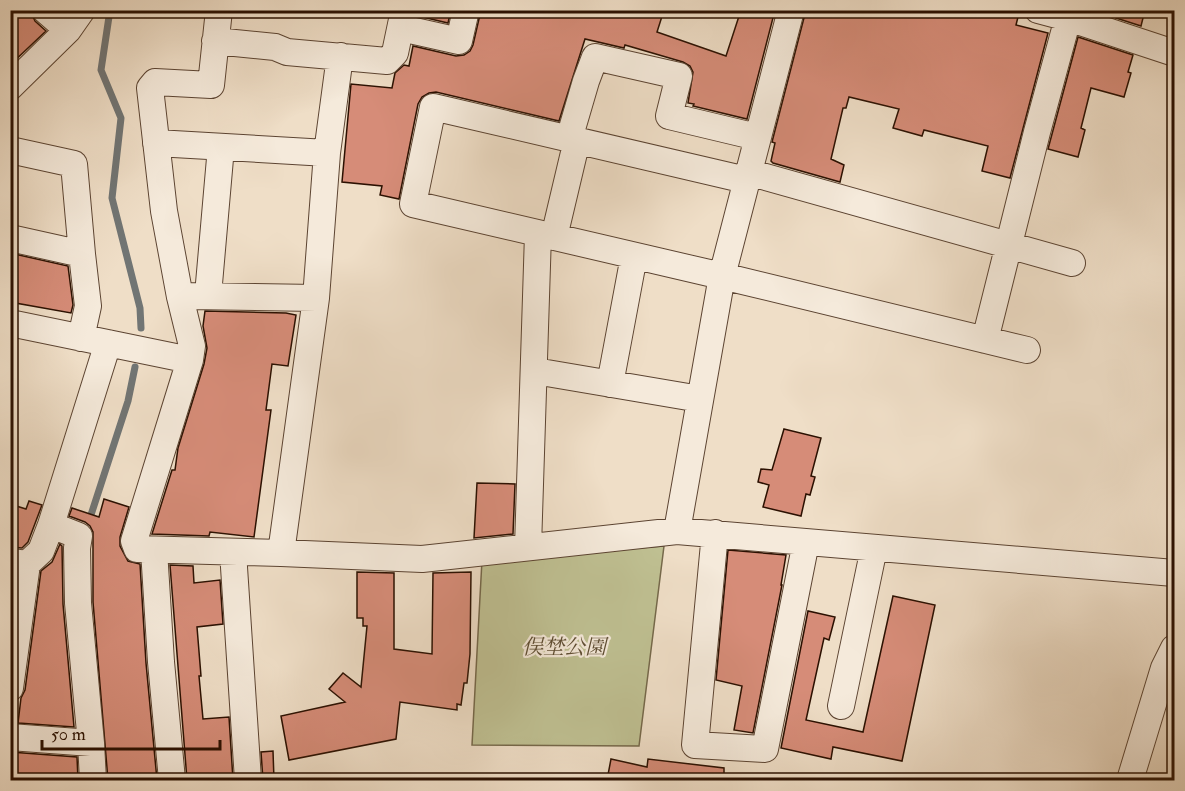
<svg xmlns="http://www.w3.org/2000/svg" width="1185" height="791" font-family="'IM FELL Double Pica','Noto Serif JP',serif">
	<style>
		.green { fill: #bfc092; stroke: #75684a; stroke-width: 1.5 }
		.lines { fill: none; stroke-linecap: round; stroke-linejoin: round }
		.stream { stroke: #717574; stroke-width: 7 }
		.building { fill: #d68c78; stroke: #2b1001; stroke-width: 1.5 }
		.minor-casing { stroke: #5c4432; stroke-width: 28 }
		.minor { stroke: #f5eadb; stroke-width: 26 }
		.labels { text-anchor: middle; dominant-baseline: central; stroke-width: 4.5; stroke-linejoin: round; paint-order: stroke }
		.park-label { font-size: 21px; font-style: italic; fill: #5f4e34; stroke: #f5eadb }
	</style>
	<rect width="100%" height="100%" fill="#efdec7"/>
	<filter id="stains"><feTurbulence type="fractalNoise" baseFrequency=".00333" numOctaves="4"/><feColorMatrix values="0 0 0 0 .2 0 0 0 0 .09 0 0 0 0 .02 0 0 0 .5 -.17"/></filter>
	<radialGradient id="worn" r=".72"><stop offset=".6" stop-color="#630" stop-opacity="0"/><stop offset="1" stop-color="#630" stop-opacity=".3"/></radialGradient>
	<!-- green -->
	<path class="green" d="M664,546L639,746L472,745L482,560Z"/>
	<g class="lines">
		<!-- stream -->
		<path class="stream" d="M110,10L101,70L121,118L112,198L140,308L141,328
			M89,521L128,401L135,367"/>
	</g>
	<!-- building -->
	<path class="building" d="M20,10H30L35,21L46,31L10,65V22Z
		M419,10H451L448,23L418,16Z
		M481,10H664L657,32L726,56L741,10H775L747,119L693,106L694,104L688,103L693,72L690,66L683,62L625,45L624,48L585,39L559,121L436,92L429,93L422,97L418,104L399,199L380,195L382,186L342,182L351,84L392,88L395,73L404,65L409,66L413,46L456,56L464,55L470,51L473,45Z
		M806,10H898L925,16L927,10H1005L1016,13L1015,16L1018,17L1016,25L1048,33L1010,178L982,171L988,146L924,130L922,136L893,128L899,109L849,97L846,108H843L831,159L844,165L840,182L773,163L771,161L775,143L772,142Z
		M1119,10H1145L1141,26L1116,18Z
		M1078,37L1133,55L1128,72L1131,73L1124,97L1091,88L1081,128L1085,130L1078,157L1048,149Z
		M10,253L68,266L73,305L71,313L10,302Z
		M205,311L286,313L296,315L288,366L272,364L266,410H271L254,537L210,532L209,536L152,534L172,470H175L178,448L204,364L207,348L203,326Z
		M784,429L821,438L811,476L815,477L810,495L806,494L801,516L763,507L769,485L758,482L761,469L772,470Z
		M477,483L515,484L513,534L474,538Z
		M104,499L129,507L120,537V546L128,561L140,564L146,663L157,780H108L93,602V532L90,526L85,522L69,516L72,508L99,517Z
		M29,501L42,505L28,542L22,548L10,547V504L26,509Z
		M60,544L62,546L63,604L74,727L18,723L21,698L25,690L41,571L52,562Z
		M728,550L786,555L781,585H782L753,733L734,730L742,686L716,680Z
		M170,565L193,566L194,583L220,580L223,624L197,627L201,676H199L203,719L229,717L233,780H187Z
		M357,572L394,573V649L432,654L433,573L471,572L470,654L467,683H464L461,705L457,704V710L400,702L396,739L289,760L281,716L345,702L329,689L343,673L361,687L367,626H363V618H357Z
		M893,596L935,605L902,761L833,747L831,759L781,748L808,611L835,617L829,640L824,638L806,720L863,732Z
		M273,751L274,780H263L261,752Z
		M10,752L77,757L78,780H10Z
		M611,759L647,767L648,759L724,768V780H607Z"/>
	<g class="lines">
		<defs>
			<path id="minor" d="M45,10L68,30
				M219,10L211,85L155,82L150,88L164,211L180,297L192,346L190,360L134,541L137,549L281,553L422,559L677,531L1174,573
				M1038,10L1068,18L1174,53
				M401,28L459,41L466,10
				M215,41L275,47L287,52L387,61L395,53L404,10
				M10,87L68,30L82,10
				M569,139L586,81L595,57L679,76L669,116L757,137
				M156,143L327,153L316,298L281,553
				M10,150L74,164L82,254L10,238
				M327,153L340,56
				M748,172L1072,263
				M746,180L433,107L413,204L722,276L1027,350
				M554,237L577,140
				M208,295L221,147
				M190,296L316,298
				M10,323L190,360
				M81,338L88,306L82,254
				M985,340L1037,132L1068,18
				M535,371L700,399
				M610,384L634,256
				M677,531L722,276L791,10
				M715,533L695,745L765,749L806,542
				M528,547L538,234
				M154,550L161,662L172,780
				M233,552L248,780
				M27,564L41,551L51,525L108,343
				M10,688L27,564L11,562
				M841,706L874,548
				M10,737L91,743L78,603L77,548L79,536L51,525
				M91,743L93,780
				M1130,780L1164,668L1174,648"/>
		</defs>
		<!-- minor casing -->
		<use href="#minor" class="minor-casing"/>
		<!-- minor -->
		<use href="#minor" class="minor"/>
	</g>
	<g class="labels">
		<!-- park labels -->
		<g class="park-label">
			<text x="564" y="647">俣埜公園</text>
		</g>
	</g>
	<!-- margin -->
	<rect width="1185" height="791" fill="none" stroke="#efdec7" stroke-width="36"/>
	<rect x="12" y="12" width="1161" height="767" fill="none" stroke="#2b1001" stroke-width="3"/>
	<rect x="18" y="18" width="1149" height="755" fill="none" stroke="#2b1001" stroke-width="1.5"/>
	<!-- scale -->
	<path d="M42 740v9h178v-9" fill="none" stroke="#2b1001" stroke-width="3"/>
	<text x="51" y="740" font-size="18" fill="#2b1001" stroke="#f5eadb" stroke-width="4.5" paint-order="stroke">50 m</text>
	<rect width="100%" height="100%" filter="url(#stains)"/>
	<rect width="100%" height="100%" fill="url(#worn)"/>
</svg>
